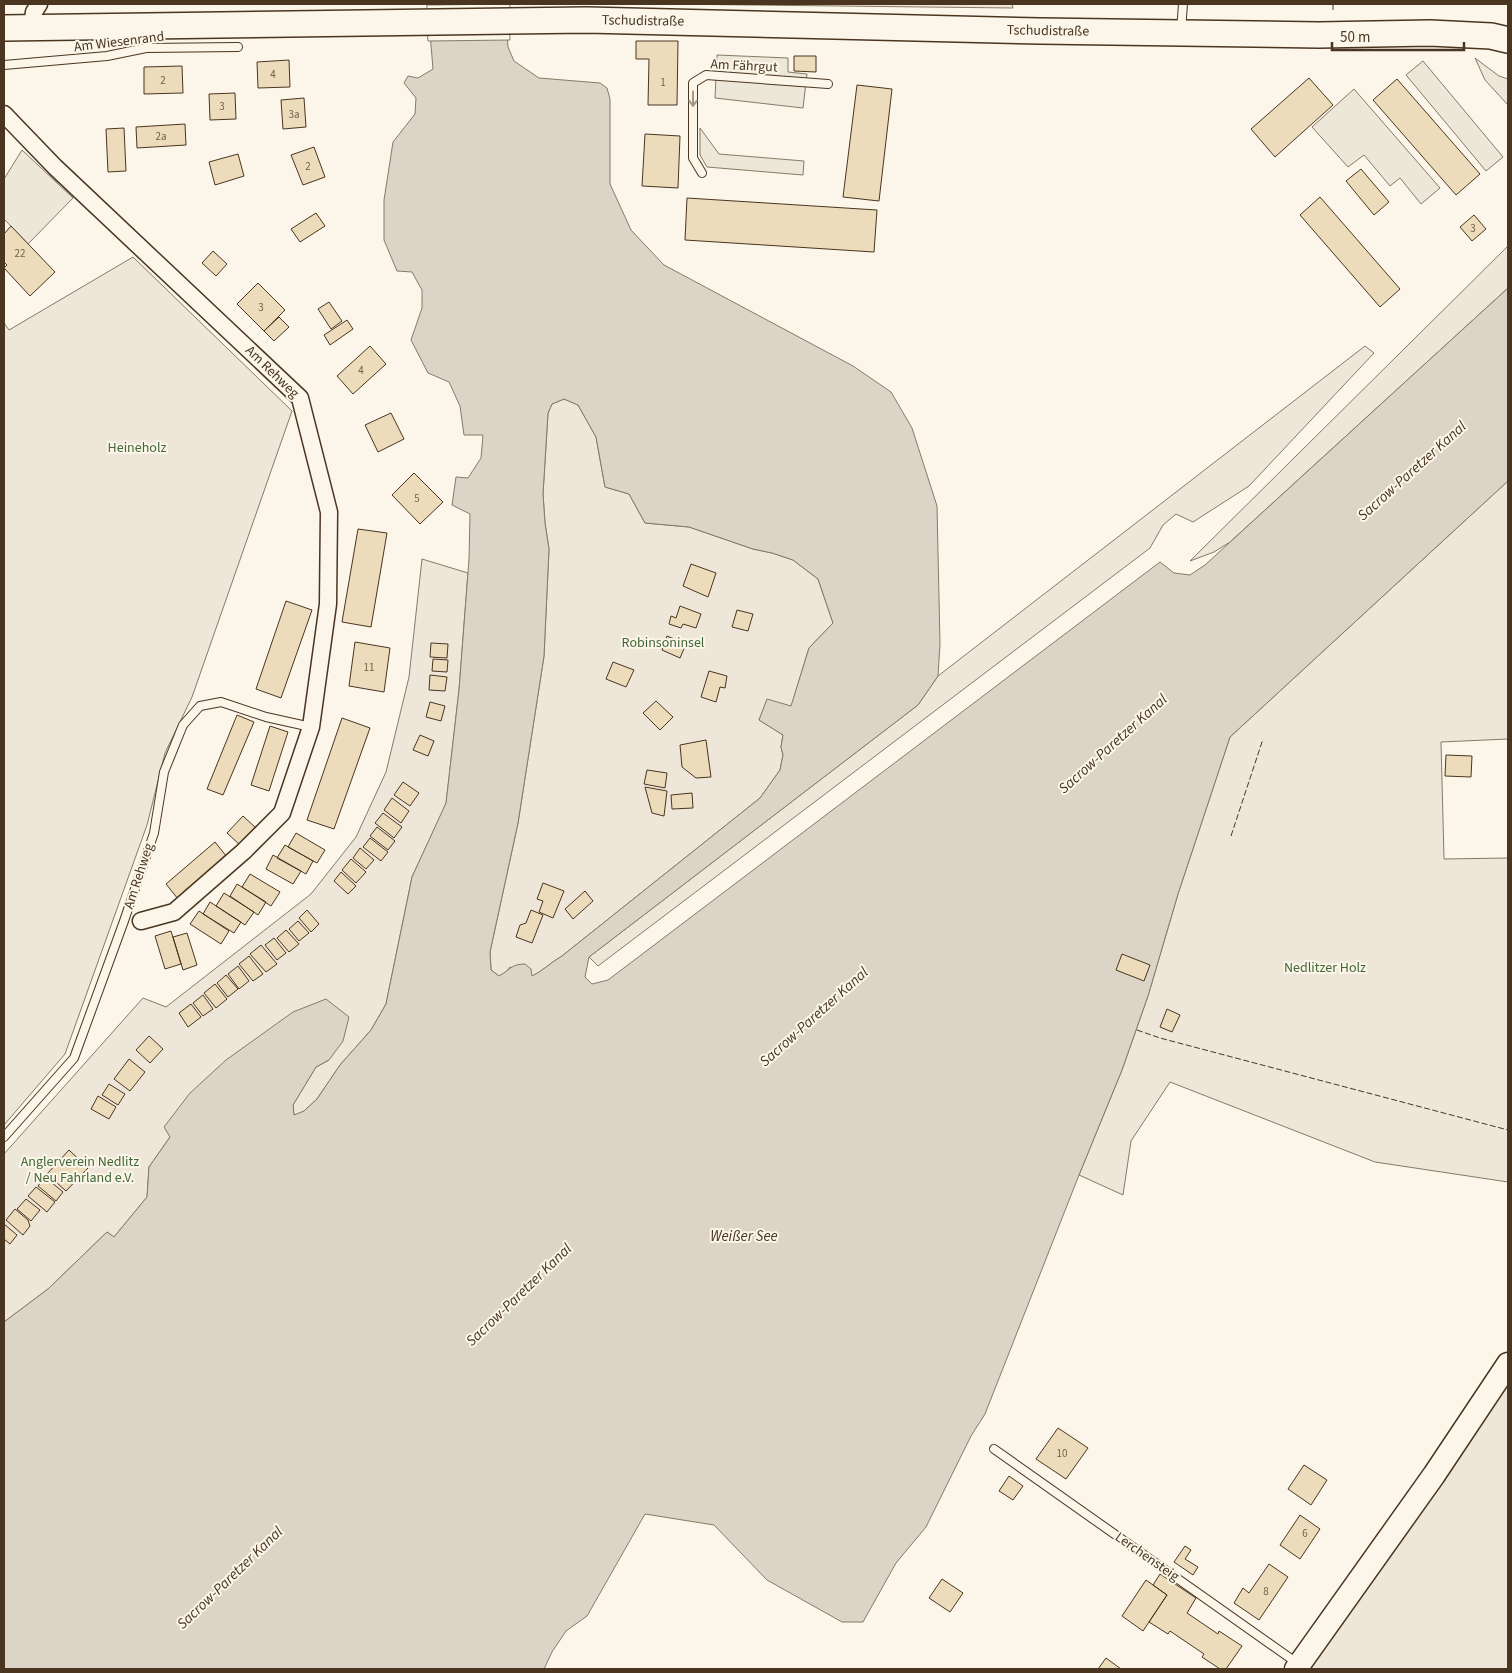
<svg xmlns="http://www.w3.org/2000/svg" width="1512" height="1673" font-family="'Source Sans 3',sans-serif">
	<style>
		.green { fill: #ede6d9; stroke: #887966 }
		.parking { fill: #ede7d9; stroke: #887966 }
		.water { fill: #dcd4c6; stroke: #887966; fill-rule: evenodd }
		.pier { fill: #fbf6e9; stroke: #887966 }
		.building { fill: #ecdcbc; stroke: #4a3520 }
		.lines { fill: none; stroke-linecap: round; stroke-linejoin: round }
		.lane-casing { stroke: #4a3520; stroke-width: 10 }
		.street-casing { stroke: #4a3520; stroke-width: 19 }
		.secondary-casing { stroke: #4a3520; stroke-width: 25 }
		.primary-casing { stroke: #4a3520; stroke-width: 28 }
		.lane { stroke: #fbf6e9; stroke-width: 8 }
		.street { stroke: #fbf6e9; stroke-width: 16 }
		.secondary { stroke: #fbf6e9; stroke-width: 22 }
		.primary { stroke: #fbf6e9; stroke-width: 25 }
		.fence { stroke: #4a3520; stroke-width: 1; stroke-dasharray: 6 2.5; stroke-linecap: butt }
		.oneway { stroke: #a29684 }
		.labels { text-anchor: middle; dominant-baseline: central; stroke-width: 4; stroke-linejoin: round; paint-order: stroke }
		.number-label { font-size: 11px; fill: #725f47 }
		.street-label { font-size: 14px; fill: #4a3520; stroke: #fbf6e9 }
		.park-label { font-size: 14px; fill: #436837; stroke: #fbf6e9 }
		.water-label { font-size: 15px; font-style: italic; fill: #4a3520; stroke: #fbf6e9 }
	</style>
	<rect width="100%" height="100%" fill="#fbf6e9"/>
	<!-- green -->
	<path class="green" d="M663,4H1012L1013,8Z
		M1475,58L1499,76L1508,79V105L1485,80Z
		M1508,246V288L1230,542L1214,552L1190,561Z
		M133,257L292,411L192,697L165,753L147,825L65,1054L4,1125V323L9,330Z
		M1365,346L1374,353L1249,486L1193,522L1176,514L1163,525L1150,548L598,966L589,957L918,705L938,676Z
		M564,399L578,405L596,437L605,487L629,494L645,523L689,527L753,549L772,553L793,560L818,579L833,623L809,648L791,707L767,700L759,720L783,735L781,747L783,755L780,770L760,798L562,956C551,962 543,971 531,977L510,967L506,972L499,976L491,970L490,952L518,823L544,656L549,549L545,523L543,494L548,413L552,404Z
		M1508,481V739L1441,742L1444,859L1508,858V1182L1375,1162L1170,1082L1131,1141L1123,1195L1079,1175L1122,1070L1148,996L1178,894L1230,737Z
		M422,559L468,573L459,690L446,804L412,877L386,1004L371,1030L340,1065L317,1099L304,1111L294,1116L293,1105L316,1067L329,1060L170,1137L149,1167L147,1197L114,1237L107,1232L48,1289L4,1322V1154L143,998L166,1007L311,894L356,837L386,772L409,677Z
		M1508,1385V1669H1301L1474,1435Z"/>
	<!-- parking -->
	<path class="parking" d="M717,55L788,58V72L807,74L803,108L715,98Z
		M1423,61L1503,157L1486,171L1406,75Z
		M1354,89L1440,188L1421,204L1400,178L1390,186L1364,155L1348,167L1312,127Z
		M700,128L719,154L804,161L803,175L707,167L700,155Z
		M22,150L73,198L28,244L4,219V179Z"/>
	<!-- water -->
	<path class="water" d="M430,4H508L506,21L508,47L514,61L539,78L600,83L607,88L610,99V184L631,230L664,265L853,366L891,392L912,428L937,506L940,644L938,676L918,705L589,957L585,977L592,984L608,980L1160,562L1174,573L1190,575L1205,565L1508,288V481L1230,737L1178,894L1148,996L1122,1070L1079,1175L985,1414L971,1436L926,1527L896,1563L863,1622H842L767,1580L714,1525L645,1514L587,1616L566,1631L552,1652L544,1669H4V1322L48,1289L107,1232L114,1237L147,1197L149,1167L170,1137L164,1127L190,1093L226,1060L293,1012L326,999L349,1017L343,1041L329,1060L316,1067L293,1105L294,1115L304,1111L317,1099L340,1065L371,1030L386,1004L412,877L446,803L459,690L469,559L470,514L452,505L456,477L468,478L481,458L483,435H464L460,406L449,382L428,373L411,340L422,308V290L412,272L397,271L384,240V200L393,142L415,114L416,98L404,83L408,76L418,78L433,69L429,21ZM564,399L578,405L596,437L605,487L629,494L645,523L689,527L753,549L772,553L793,560L818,579L833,623L809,648L791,706L767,699L759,720L783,735L781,747L783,755L780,770L760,798L562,956C551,962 543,971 532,976L531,969L525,964C511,964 510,970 499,976L491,970L490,952L518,823L544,656L549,549L545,523L543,494L548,413L552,404Z"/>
	<!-- pier -->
	<path class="pier" d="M510,4L509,21L510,40L428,41L426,21L427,5Z"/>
	<!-- building -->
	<path class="building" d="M636,41H678L677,105H648L649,59H636Z
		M794,56H816V72L794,71Z
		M289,60L290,87L258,88L257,62Z
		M182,66L183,93L144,94V67Z
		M1309,78L1333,105L1275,157L1251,129Z
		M1397,79L1480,174L1456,195L1373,100Z
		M857,85L892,89L879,201L843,197Z
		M235,93L236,119L210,120L209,94Z
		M304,98L306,127L283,129L281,100Z
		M185,124L186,145L137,148L136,127Z
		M124,128L126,171L108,172L106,129Z
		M645,134L680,136L678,188L642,186Z
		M314,147L325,177L303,185L291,155Z
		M238,154L244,176L215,185L209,162Z
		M1361,169L1389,202L1374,215L1346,181Z
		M1320,197L1400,289L1380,307L1300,215Z
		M687,198L877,210L874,252L685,240Z
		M316,213L325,226L300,242L291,229Z
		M1474,215L1486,229L1472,241L1460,227Z
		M11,226L55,272L30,296L4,268L7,265L4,262V234Z
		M213,251L227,264L216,276L202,263Z
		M258,283L285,310L264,331L237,304Z
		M329,302L342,321L331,329L318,309Z
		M279,317L289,327L274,341L264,331Z
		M347,320L353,329L330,345L324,335Z
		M370,346L386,364L353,394L337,376Z
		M391,413L404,439L378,452L365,425Z
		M414,473L443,502L420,524L392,495Z
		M358,529L387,533L371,627L342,622Z
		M691,564L716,573L708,597L683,586Z
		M286,601L312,610L281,698L256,689Z
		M680,606L701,614L696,628L683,624L681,628L669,624L671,616L676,618Z
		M737,610L753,614L748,631L732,627Z
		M667,636L686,644L680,658L662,650Z
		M355,642L390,648L384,692L349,686Z
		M431,643L448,644L447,658L430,657Z
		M433,659L448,660L447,672L432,671Z
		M613,662L634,670L626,687L606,679Z
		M709,671L727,676L725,688L720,687L716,702L701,697Z
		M430,675L447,677L445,691L429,690Z
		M656,701L673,717L660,730L643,713Z
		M430,702L445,706L441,721L426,717Z
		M237,715L254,722L223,795L207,789Z
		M342,718L370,728L334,829L307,820Z
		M270,726L288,732L269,791L251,785Z
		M420,735L434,741L428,756L413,750Z
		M706,740L711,777L696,778L682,767L680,745Z
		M1446,755L1472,756L1471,777L1445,776Z
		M647,770L667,773L665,788L644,784Z
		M403,782L419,793L410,806L394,795Z
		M645,787L667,791L664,816L652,813Z
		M692,793L693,808L672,809L671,795Z
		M392,798L409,811L401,823L384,810Z
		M383,813L402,827L394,838L375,823Z
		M243,816L256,828L240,845L227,833Z
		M377,827L395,841L388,850L370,836Z
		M296,833L325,850L317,863L288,847Z
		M370,838L388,852L381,861L363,847Z
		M215,842L227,857L178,899L166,884Z
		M285,845L313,861L306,874L277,858Z
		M360,848L374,860L366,869L353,858Z
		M273,855L301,871L293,884L266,869Z
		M351,859L366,872L356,883L342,870Z
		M341,872L356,886L348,894L334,881Z
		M250,874L280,892L271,906L242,887Z
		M543,883L564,891L553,918L539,912L543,901L537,899Z
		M237,884L266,902L258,915L230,896Z
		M585,891L593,901L573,919L565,909Z
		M224,893L254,912L245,925L216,906Z
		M210,902L241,922L234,933L203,914Z
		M307,910L319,924L311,932L299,918Z
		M531,910L543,915L532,943L516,937L520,925L526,923Z
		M199,911L229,931L221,944L190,924Z
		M298,921L309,933L299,941L289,929Z
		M286,930L299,944L289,952L277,938Z
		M171,931L181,964L165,969L155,936Z
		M187,933L197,965L183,970L173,937Z
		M274,938L286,953L277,960L265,945Z
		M261,945L277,964L266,972L250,954Z
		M1122,954L1150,965L1144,981L1116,970Z
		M249,956L263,974L253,981L239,964Z
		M238,966L249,981L239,989L228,974Z
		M226,975L238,989L228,997L217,983Z
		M215,984L227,999L216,1008L204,993Z
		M203,995L213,1009L203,1016L193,1003Z
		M191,1004L201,1017L188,1027L179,1013Z
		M1167,1009L1180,1015L1172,1032L1160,1027Z
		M149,1036L163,1049L150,1063L136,1050Z
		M129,1059L145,1072L130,1091L114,1079Z
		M109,1084L125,1094L118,1105L102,1095Z
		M98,1096L116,1107L109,1119L91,1109Z
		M69,1150L88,1168L66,1191L47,1174Z
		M45,1177L63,1192L56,1201L38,1186Z
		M36,1187L55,1202L47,1212L28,1196Z
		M26,1199L40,1210L31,1221L17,1209Z
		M15,1209L28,1220L30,1226L23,1235L6,1220Z
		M4,1224L17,1235L10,1244L4,1239Z
		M1058,1428L1088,1448L1066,1479L1036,1459Z
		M1304,1465L1327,1480L1311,1505L1288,1489Z
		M1009,1476L1023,1486L1013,1500L999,1491Z
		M1300,1515L1320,1529L1300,1559L1280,1545Z
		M1185,1546L1191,1550L1185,1559L1198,1567L1193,1575L1174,1562Z
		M1269,1564L1288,1577L1259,1620L1234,1603L1243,1588L1249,1593Z
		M1160,1574L1196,1598L1187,1613L1218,1634L1219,1631L1242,1646L1226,1669H1220L1202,1657L1204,1654L1170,1631L1168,1634L1149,1622L1167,1595L1153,1585Z
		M942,1579L963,1593L950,1612L929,1598Z
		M1146,1580L1167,1595L1143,1631L1122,1616Z
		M1106,1658L1121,1669H1098Z"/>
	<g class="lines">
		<defs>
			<path id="lane" d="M1181,31L1183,4
				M4,65L107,56L146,48L238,47
				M702,173L693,158V83L706,75L828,84
				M4,1137L74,1058L124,921L154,833L164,772L183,725L200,706L221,702L266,717L311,727
				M994,1449L1297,1663"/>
			<path id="street" d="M32,27L34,12L39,4
				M4,114L55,167L300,398L329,512L328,604L311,727L282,813L244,851L174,912L141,921"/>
			<path id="secondary" d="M1296,1669L1434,1475L1508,1364"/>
			<path id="primary" d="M4,28L587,20L1040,31L1319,35L1430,33L1491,36L1508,40"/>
		</defs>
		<!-- lane casing -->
		<use href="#lane" class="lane-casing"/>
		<!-- street casing -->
		<use href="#street" class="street-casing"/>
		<!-- secondary casing -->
		<use href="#secondary" class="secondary-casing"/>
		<!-- primary casing -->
		<use href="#primary" class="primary-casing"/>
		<!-- lane -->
		<use href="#lane" class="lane"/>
		<!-- street -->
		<use href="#street" class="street"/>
		<!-- secondary -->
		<use href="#secondary" class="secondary"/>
		<!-- primary -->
		<use href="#primary" class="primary"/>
		<!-- fence -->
		<path class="fence" d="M1333,4V12
			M1231,836L1263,739
			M1137,1030L1160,1038L1508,1130"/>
	</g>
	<!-- one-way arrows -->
	<defs><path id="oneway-shaft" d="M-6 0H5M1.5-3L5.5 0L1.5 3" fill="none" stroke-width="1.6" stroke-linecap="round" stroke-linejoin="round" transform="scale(1.25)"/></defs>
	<use class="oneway" href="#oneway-shaft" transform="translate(693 99) rotate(90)"/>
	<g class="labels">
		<!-- number labels -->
		<g class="number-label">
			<text x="273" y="74">4</text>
			<text x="163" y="80">2</text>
			<text x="663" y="82">1</text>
			<text x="222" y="106">3</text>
			<text x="294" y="114">3a</text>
			<text x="161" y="136">2a</text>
			<text x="308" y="166">2</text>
			<text x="1473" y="228">3</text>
			<text x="20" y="253">22</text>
			<text x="261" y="307">3</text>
			<text x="361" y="370">4</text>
			<text x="417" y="498">5</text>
			<text x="369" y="667">11</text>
			<text x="1062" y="1453">10</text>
			<text x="1305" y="1533">6</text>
			<text x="1266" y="1591">8</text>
		</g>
		<!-- street labels -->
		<g class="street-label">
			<text transform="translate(643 21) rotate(1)">Tschudistraße</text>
			<text transform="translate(1048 31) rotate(1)">Tschudistraße</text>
			<text transform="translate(119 42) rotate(-7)">Am Wiesenrand</text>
			<text transform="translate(744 66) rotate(3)">Am Fährgut</text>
			<text transform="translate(272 372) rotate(44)">Am Rehweg</text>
			<text transform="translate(139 876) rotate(-72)">Am Rehweg</text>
			<text transform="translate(1147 1557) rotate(35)">Lerchensteig</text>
		</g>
		<!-- park labels -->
		<g class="park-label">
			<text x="137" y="448">Heineholz</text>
			<text x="663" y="643">Robinsoninsel</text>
			<text x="1325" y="968">Nedlitzer Holz</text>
			<text x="80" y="1162">Anglerverein Nedlitz<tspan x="80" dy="16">/ Neu Fahrland e.V.</tspan></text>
		</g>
		<!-- water labels -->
		<g class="water-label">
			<text transform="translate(1412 471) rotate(-42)">Sacrow-Paretzer Kanal</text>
			<text transform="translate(1113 744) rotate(-42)">Sacrow-Paretzer Kanal</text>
			<text transform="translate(814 1017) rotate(-42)">Sacrow-Paretzer Kanal</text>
			<text x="744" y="1236">Weißer See</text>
			<text transform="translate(519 1295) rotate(-44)">Sacrow-Paretzer Kanal</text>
			<text transform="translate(230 1578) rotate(-44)">Sacrow-Paretzer Kanal</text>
		</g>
	</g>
	<!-- border -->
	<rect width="1512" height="1673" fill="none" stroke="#4a3520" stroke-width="10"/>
	<!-- scale -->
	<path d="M1332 42v8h132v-8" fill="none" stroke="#4a3520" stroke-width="2.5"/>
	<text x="1340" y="42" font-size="15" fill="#4a3520" stroke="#fbf6e9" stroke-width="4" paint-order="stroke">50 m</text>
</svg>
